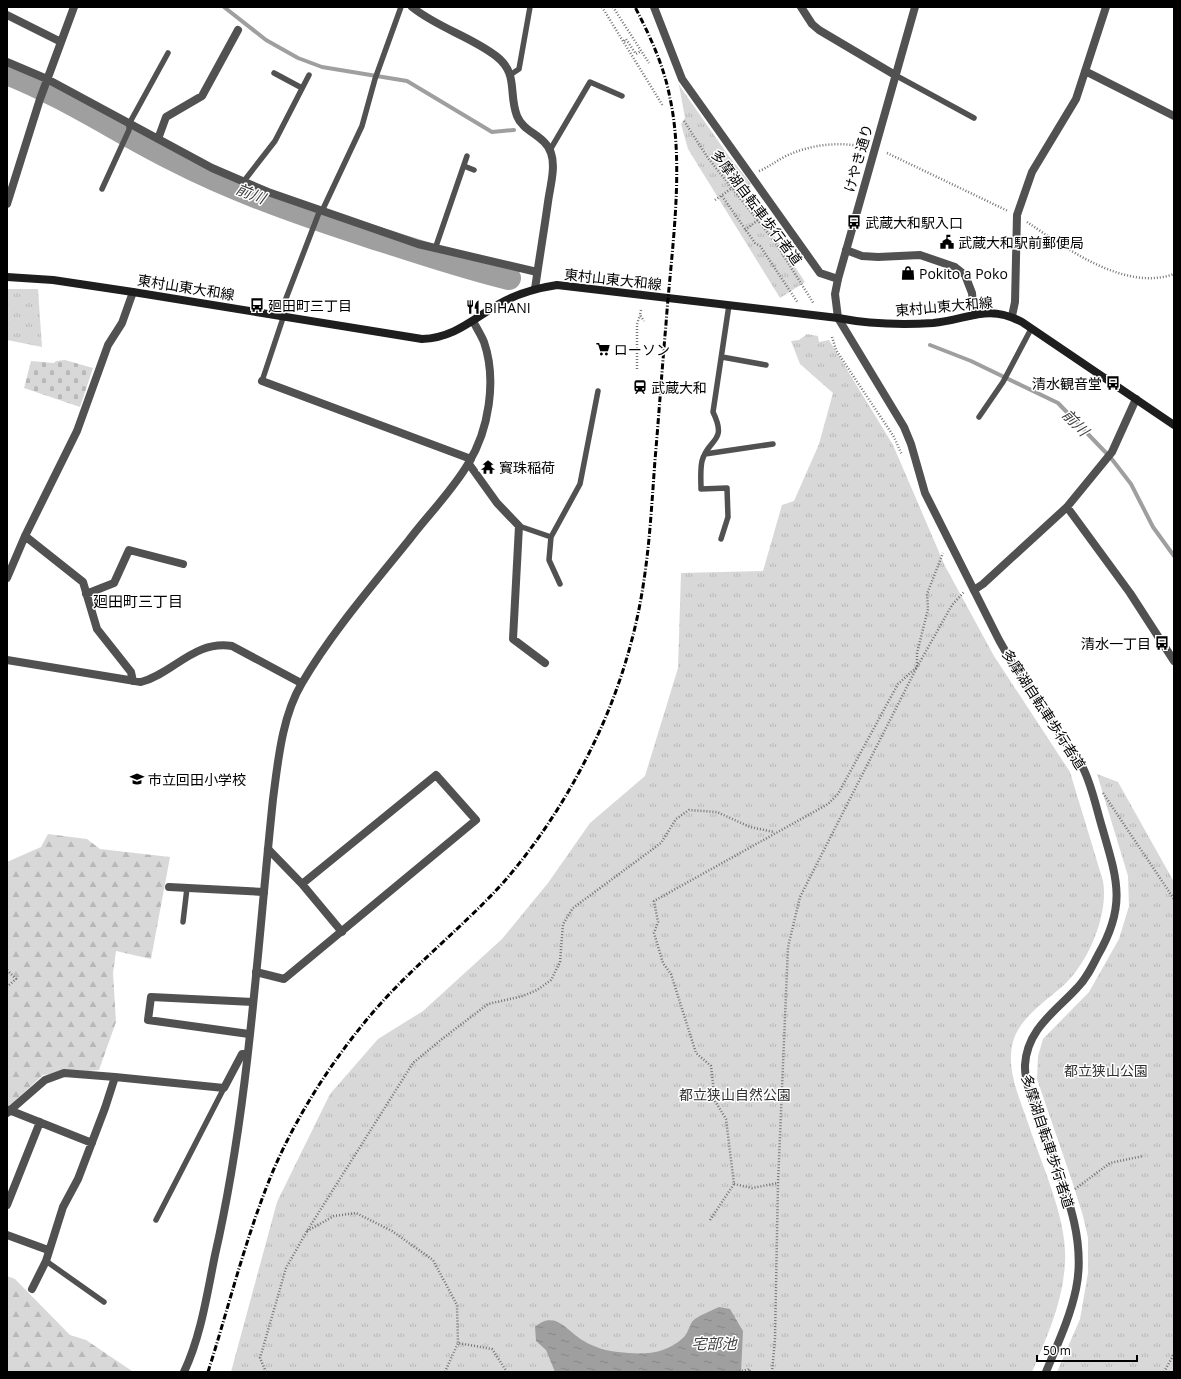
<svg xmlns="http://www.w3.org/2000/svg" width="1181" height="1379" font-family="'Open Sans','Noto Sans JP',sans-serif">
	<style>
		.forest { fill: url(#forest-firs) }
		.cemetery { fill: url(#cemetery-stones) }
		.park { fill: url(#park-tufts) }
		.water { fill: url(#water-ripples) }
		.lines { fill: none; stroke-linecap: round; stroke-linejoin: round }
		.stream { stroke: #9f9f9f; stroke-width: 4 }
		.river { stroke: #9f9f9f; stroke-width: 24 }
		.path { stroke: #737373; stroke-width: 2.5; stroke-dasharray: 1 2; stroke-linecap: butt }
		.service { stroke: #515151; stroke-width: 5.5 }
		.minor { stroke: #515151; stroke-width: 8 }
		.tertiary { stroke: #515151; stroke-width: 8 }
		.secondary { stroke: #1e1e1e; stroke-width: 8 }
		.rail { stroke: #000; stroke-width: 3; stroke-dasharray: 6 2 1 2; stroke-linecap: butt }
		.labels { text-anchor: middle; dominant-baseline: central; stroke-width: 3; stroke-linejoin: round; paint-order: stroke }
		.street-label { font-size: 14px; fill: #000; stroke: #fff }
		.poi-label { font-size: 14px; fill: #000; stroke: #fff; text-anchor: start }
		.park-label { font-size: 14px; fill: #2f2f2f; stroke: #fff }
		.water-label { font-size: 15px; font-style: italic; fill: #404040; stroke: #fff }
		.neighbourhood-label { font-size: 15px; fill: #000; stroke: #fff }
	</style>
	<defs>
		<pattern id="forest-firs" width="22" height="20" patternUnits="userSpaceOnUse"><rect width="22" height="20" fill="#d8d8d8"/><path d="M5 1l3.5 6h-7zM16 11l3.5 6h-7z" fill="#b8b8b8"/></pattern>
		<pattern id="cemetery-stones" width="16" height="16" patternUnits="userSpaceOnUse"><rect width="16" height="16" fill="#d8d8d8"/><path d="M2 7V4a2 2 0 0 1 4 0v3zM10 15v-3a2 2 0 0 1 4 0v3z" fill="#b8b8b8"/></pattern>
		<pattern id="park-tufts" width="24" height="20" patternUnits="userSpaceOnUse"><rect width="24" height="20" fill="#d8d8d8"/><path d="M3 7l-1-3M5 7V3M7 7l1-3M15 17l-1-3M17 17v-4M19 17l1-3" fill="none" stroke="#b8b8b8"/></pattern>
		<pattern id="water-ripples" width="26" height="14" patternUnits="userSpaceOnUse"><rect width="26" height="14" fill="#9f9f9f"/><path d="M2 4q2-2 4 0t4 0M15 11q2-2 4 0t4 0" fill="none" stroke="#878787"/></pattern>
	</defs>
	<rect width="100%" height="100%" fill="#fff"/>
	<!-- forest -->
	<path class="forest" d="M48,834L87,839L100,849L170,857L151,959L116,951L113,973L116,1022L99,1070L43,1075L7,1108V862L41,847Z
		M7,1276L15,1279L70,1335L86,1340L132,1371L7,1372Z"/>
	<!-- cemetery -->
	<path class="cemetery" d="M65,360L93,368L80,407L24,388L31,361L54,363L56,361Z"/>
	<!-- park -->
	<path class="park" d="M679,85L728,155L751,184L741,193L774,235L805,282L780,298L688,149L681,124L685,118Z
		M7,289H38L42,347L7,340Z
		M807,334L818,336L819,342L829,340L893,445L945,566L994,656L1070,772L1103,881C1109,913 1089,961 1066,983C1047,1001 1017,1018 1012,1046C1007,1072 1020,1099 1028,1123C1041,1163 1068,1220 1065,1263C1063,1302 1047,1337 1032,1372H231L277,1202L330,1094L378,1039L423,1011L502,939L548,883L590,823L645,776L678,668L681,573L763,571L782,505L794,501L819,444L833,393L800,364L791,341L799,340Z
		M1097,774L1118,782L1174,882V1372H1057L1080,1319L1088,1273V1238L1083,1216L1072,1181L1037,1079L1038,1056L1043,1039L1089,992L1119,939L1129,906L1128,876Z"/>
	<!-- water -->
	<path class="water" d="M719,1307L730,1309L743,1331L741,1372H555L546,1350L536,1341L535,1327C556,1309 567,1332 584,1341C593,1347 607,1351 618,1352C643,1355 665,1355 684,1337C689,1332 689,1323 695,1319C702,1314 711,1311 719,1307Z"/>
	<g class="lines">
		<!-- stream -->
		<path class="stream" d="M224,7L266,40L298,58L322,67L407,81L492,132L514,130
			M930,345L971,361L1058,403L1111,458L1131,484L1153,527L1174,556"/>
		<!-- river -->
		<path class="river" d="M7,73C65,96 117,131 173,159C237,192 307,216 375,238C420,252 463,267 509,278"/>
		<!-- path -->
		<path class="path" d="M602,7L663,106
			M613,7L649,63
			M624,41L626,39L636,54L641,51
			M684,121L708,158L775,242L814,304
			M887,153L1008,211
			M759,171C769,167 776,161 786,156C809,145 838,141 864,147
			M722,196L755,243L760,246L798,303
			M715,200L742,181
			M1027,222C1066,248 1125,292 1174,274
			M745,230L758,220
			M641,310L640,315L644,321
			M832,337L836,350L894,437L902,455
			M637,369V324L640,315
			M1103,793L1174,899
			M7,970L16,979L7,987
			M734,1184L752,1188L778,1183
			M1075,1189L1110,1163L1143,1156
			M710,1220L734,1184L726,1119L715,1101L711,1066L696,1053L671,974L663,963L654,933L658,922L654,901L828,804L838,794L898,684L917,667V653L928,609L927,594L943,553
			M307,1231L334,1216L356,1213L392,1231L433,1260L457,1305L458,1343
			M266,1372L260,1358L286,1268L307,1231L413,1063L442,1039L488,1004L523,996L537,990L551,980L560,962L563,924L573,908L661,843L676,819L689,810L717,812L750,827L774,832
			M445,1372L458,1343L492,1349L507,1372
			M736,1372L750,1369L749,1372
			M772,1372L775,1339L778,1183L788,947L800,897L917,667L952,605L964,592
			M1164,1372L1174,1354"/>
		<!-- service -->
		<path class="service" d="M274,73L302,88
			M510,75L519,69L530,7
			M895,75L974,118
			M550,150L590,82L622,96
			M464,166L474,170
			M244,181L275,141L309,75
			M102,189L129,130V124L168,53
			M322,211L362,126L375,79L401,7
			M435,249L467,156
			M722,357L766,365
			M262,381L284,315L285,301L320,210
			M979,417L1003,382L1031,329
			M705,454L773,444
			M519,526L551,537
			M721,539L728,517L727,488L701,489C701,481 700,470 702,461C708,438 728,443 713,412L729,305
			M560,584L549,560L551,537L580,484L598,391
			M183,922L187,888
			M156,1220L224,1088
			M46,1261L104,1302"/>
		<!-- minor -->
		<path class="minor" d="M412,7C438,28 470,36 496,56C519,74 508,92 517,116C523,132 546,136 551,153C556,167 550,187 548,202C544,231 539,260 535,289
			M654,7L682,79L820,273L838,279
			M801,7L812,24L819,30L895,75
			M7,15L61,42
			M7,62L47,79L212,168L268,192L418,244L537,272
			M1085,71L1174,116
			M158,139L166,117L202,96L238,30
			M7,204L40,99L74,7
			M846,250L862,256L878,257L920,255L955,267L965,275L972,293L974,315
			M1012,316L1015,302L1017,215L1032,172L1076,99L1106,7
			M262,381L471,459
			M469,464L497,503L519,526L513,639L545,663
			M1067,507L1130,593L1174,661
			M25,536L83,582L97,629L131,672L133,681
			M7,578L25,536L77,431L108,345L122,323L133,292
			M974,590L983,584L1067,507L1112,452L1136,399
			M86,594L114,583L129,550L183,564
			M7,660L141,682C174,673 194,640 232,646L301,683
			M268,849L302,884L342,932
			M169,887L264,892
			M256,972L284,979L476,820L436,775L302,884
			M249,1034L148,1020L151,997L253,1002
			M9,1110L92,1143
			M7,1113L45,1080L64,1073L115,1077
			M7,1205L40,1122
			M7,1235L48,1250
			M32,1289L46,1261L63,1207L78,1179L105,1108L115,1077L224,1088L242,1054H247"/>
		<!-- tertiary -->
		<path class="tertiary" d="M915,7L838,279L835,294L838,318L904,427L911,444L925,493L999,640L1012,663L1083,768C1092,786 1096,807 1102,827C1117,879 1127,905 1098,955C1092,967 1086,979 1077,988C1055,1012 1027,1029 1025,1065C1024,1086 1039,1116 1046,1137C1063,1185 1087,1237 1076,1289C1070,1318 1057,1345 1046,1372
			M184,1372C201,1336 207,1294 215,1255C249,1106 257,951 273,799C278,761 282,716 302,683C332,632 372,586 409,540C428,515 452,491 468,464C489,430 497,380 484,342C481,335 476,327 473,321"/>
		<!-- secondary -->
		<path class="secondary" d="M7,277L53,280L133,292L422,339C454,338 473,319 499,304C518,293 537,288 557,285L838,318C869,324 901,325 933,323C968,320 987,303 1022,322L1174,425"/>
		<!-- rail -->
		<path class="rail" d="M208,1372C230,1303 247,1231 276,1164C299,1113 329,1066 364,1023C405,972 458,932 502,884C538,843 569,795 593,745C618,694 636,636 644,580C650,540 652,500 655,460C659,414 662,369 666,324C671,253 685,168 670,98C664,66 650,36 635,7"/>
	</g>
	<!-- icons -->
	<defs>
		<symbol id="bus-bare" viewBox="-9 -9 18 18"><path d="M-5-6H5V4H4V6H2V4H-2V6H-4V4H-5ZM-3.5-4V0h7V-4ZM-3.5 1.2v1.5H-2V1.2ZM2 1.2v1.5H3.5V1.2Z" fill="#000" stroke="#fff" stroke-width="2.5" paint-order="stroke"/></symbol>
		<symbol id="civic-bare" viewBox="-9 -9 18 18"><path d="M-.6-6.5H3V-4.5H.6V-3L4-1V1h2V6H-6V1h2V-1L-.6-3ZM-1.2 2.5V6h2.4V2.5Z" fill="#000" stroke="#fff" stroke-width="2.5" paint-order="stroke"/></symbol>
		<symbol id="shop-bare" viewBox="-9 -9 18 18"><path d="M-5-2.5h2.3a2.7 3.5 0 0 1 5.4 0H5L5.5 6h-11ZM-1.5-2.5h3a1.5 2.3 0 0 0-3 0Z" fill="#000" stroke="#fff" stroke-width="2.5" paint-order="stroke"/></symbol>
		<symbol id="restaurant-bare" viewBox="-9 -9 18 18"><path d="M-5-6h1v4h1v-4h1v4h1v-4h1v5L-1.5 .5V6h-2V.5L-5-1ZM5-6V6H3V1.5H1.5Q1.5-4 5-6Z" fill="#000" stroke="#fff" stroke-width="2.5" paint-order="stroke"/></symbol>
		<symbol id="supermarket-bare" viewBox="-9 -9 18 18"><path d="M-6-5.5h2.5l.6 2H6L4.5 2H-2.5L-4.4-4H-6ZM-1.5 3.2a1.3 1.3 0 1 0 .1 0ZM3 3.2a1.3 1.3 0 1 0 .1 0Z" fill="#000" stroke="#fff" stroke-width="2.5" paint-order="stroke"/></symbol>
		<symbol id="station-bare" viewBox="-9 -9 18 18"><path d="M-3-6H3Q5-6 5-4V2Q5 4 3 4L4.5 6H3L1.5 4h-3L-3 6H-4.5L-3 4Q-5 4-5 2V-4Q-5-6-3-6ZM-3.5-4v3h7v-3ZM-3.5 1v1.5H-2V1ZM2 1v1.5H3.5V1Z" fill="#000" stroke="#fff" stroke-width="2.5" paint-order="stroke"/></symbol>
		<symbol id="temple-bare" viewBox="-9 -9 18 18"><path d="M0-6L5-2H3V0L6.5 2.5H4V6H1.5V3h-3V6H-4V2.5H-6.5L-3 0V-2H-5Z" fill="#000" stroke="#fff" stroke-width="2.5" paint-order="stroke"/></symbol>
		<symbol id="school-bare" viewBox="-9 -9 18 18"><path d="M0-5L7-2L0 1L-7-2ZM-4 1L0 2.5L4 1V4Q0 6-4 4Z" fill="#000" stroke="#fff" stroke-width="2.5" paint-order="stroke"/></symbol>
	</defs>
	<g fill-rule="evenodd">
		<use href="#bus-bare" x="844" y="212" width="20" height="20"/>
		<use href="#civic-bare" x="937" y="232" width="20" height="20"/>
		<use href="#shop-bare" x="898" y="263" width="20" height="20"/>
		<use href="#bus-bare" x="247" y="295" width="20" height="20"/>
		<use href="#restaurant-bare" x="463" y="297" width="20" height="20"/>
		<use href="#supermarket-bare" x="593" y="339" width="20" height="20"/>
		<use href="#bus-bare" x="1103" y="373" width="20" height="20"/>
		<use href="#station-bare" x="630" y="377" width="20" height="20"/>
		<use href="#temple-bare" x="478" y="457" width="20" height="20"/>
		<use href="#bus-bare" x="1152" y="633" width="20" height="20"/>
		<use href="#school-bare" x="127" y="769" width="20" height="20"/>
	</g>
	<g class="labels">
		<!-- street labels -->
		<g class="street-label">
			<text transform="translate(858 158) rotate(-74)">けやき通り</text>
			<text transform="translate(757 207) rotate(53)">多摩湖自転車歩行者道</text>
			<text transform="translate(613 279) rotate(6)">東村山東大和線</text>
			<text transform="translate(186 287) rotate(9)">東村山東大和線</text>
			<text transform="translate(944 306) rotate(-5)">東村山東大和線</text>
			<text transform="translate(1044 709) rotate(57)">多摩湖自転車歩行者道</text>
			<text transform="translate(1048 1141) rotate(72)">多摩湖自転車歩行者道</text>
		</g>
		<!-- poi labels -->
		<g class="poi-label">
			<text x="865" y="222">武蔵大和駅入口</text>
			<text x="958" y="242">武蔵大和駅前郵便局</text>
			<text x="919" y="273">Pokito a Poko</text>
			<text x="268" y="305">廻田町三丁目</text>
			<text x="484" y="307">BIHANI</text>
			<text x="614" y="349">ローソン</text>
			<text x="1102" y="383" text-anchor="end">清水観音堂</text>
			<text x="651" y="387">武蔵大和</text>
			<text x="499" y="467">寳珠稲荷</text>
			<text x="1151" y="643" text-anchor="end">清水一丁目</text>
			<text x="148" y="779">市立回田小学校</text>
		</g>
		<!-- park labels -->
		<g class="park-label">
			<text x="1106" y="1070">都立狭山公園</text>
			<text x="735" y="1094">都立狭山自然公園</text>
		</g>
		<!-- water labels -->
		<g class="water-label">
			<text transform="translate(251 193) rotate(22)">前川</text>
			<text transform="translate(1076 422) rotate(46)">前川</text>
			<text x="714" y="1343">宅部池</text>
		</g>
		<!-- neighbourhood labels -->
		<g class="neighbourhood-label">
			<text x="138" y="601">廻田町三丁目</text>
		</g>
	</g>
	<!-- border -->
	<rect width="1181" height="1379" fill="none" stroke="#000000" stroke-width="16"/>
	<!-- scale -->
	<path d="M1037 1355v6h100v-6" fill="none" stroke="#000000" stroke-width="2"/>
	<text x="1043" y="1355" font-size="12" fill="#000000" stroke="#ffffff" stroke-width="3" paint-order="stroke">50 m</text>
</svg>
